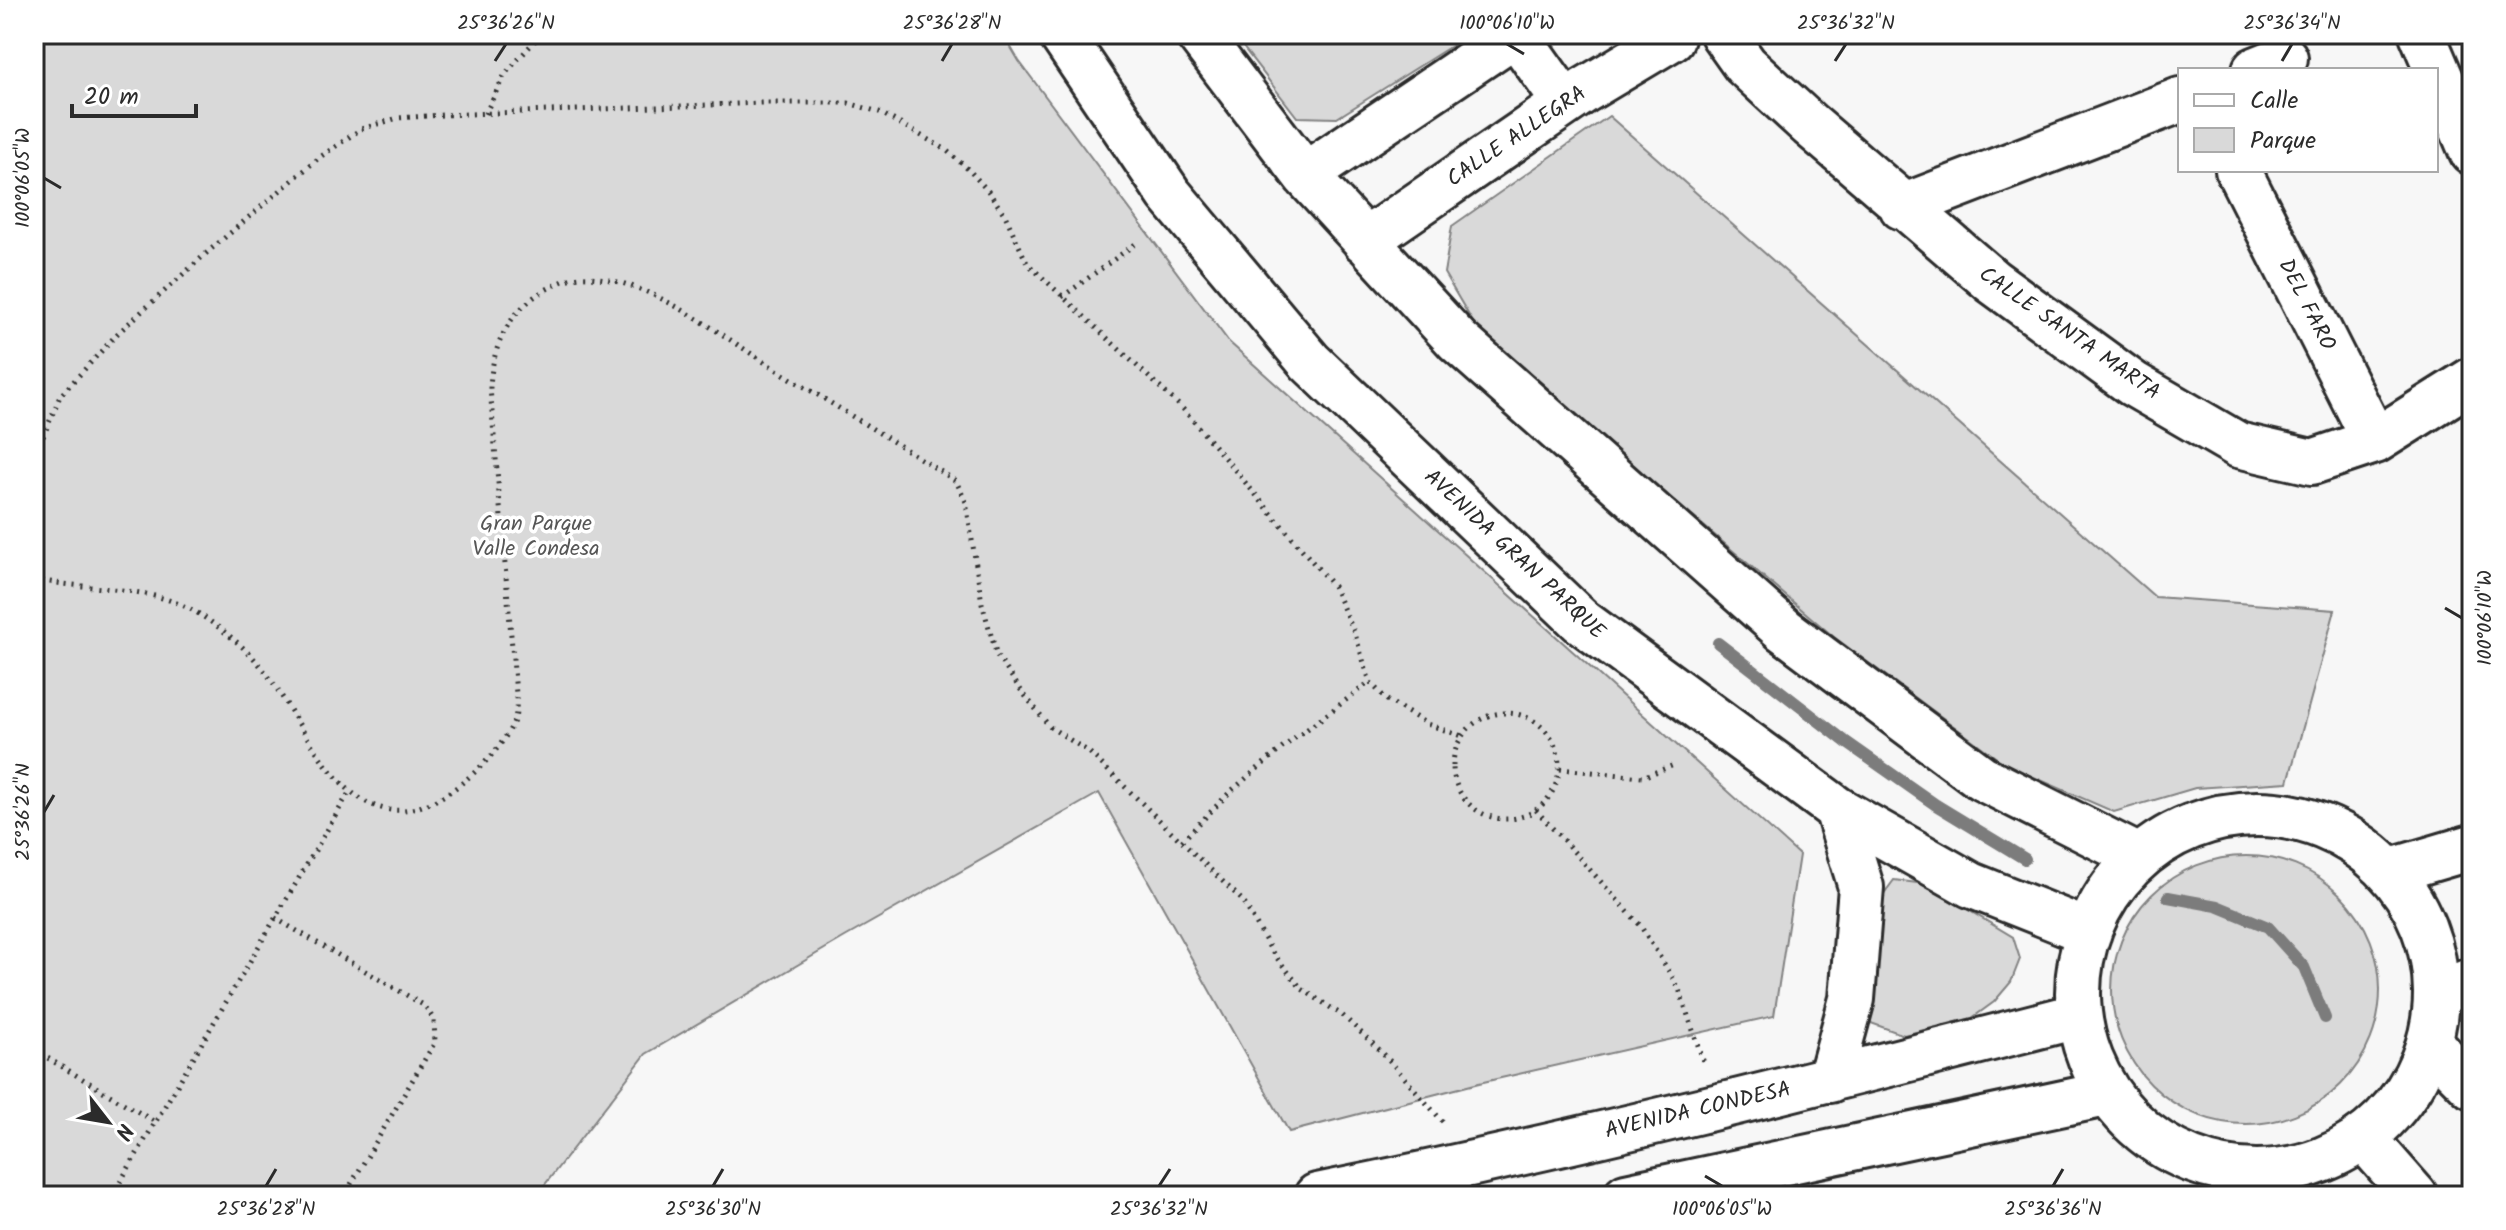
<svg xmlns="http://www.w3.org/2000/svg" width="2506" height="1230" font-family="Kalam,sans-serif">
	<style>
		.green { fill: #d9d9d9; stroke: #828282; stroke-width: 2 }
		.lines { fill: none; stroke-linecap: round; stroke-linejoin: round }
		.stream { stroke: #7b7b7b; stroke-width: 12 }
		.minor-casing { stroke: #2b2b2b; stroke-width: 50 }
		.path { stroke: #2b2b2b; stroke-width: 5; stroke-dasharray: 2 6; stroke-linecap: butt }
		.minor { stroke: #fff; stroke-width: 44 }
		.ticks { fill: none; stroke: #2b2b2b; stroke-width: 3 }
		.labels { text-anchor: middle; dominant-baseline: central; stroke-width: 7; stroke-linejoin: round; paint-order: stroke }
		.street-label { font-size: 22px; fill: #2b2b2b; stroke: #fff }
		.park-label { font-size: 22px; fill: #565656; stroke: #fff }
		.neatline { fill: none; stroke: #2b2b2b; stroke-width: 3 }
		.ticks-label { font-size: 20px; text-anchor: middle; fill: #2b2b2b }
	</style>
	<rect width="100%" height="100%" fill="#f7f7f7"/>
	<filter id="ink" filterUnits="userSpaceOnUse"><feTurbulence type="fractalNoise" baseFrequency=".0125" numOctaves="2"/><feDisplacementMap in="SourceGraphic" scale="16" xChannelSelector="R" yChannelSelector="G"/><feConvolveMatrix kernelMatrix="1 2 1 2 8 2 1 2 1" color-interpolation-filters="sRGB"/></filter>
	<g filter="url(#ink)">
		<!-- green -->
		<path class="green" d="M34,34H1003L1019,61L1229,342L1799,855L1774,1016L1479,1083L1289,1132L1099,793L845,937L646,1054L536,1196H34Z
			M1233,34H1470L1337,118L1297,117Z
			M1609,116L2155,597L2335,610L2288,782L2195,788L2114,812L2006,765L1834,637L1481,336L1444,273L1452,226Z
			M2112 990a134 134 0 1 1 268 0a134 134 0 1 1-268 0Z
			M1894,880L1925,884L2013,937L2020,959L2011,982L1994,1002L1972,1018L1904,1035L1871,1023L1863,958L1874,907Z"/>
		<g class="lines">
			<!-- stream -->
			<path class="stream" d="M1718,643L1846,742L1936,805L2025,859
				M2168,897L2217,906L2268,927L2304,967L2325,1018"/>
			<defs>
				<path id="minor" d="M1061,34L1169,194L1310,362L1581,621L1837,809L1971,885L2089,932
					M1198,34L1305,175L1458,341L1784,630L1982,778L2139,857
					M1516,34L1565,103
					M1723,34L1745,65L1810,125L1992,281L2133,384L2238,445L2312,462L2375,441L2472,380
					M2422,34L2472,152
					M2255,70L2285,58
					M2238,170L2375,441
					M1305,175L1515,34
					M1902,207L2180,100
					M1365,241L1585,90L1672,38
					M2078 993a179 179 0 1 1 358 0a179 179 0 1 1-358 0Z
					M2391,871L2472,847
					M2438,994L2472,980
					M2430,1044L2472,1086
					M1830,1080L1852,999L1861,887L1837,809
					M2364,1138L2415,1196
					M1317,1196C1572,1145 1825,1081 2077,1016
					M1626,1196L2106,1094"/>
			</defs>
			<!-- minor casing -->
			<use href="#minor" class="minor-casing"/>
			<!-- path -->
			<path class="path" d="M485,114L505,74L541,34
				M1062,297L1138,242
				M34,459L60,396L118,333L210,250L320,157L361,129L398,118L442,115L762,103H848L879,112L945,149L969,170L988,191L1005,215L1027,263L1183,409L1333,586L1355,634L1370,682L1387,700L1427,724L1462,736
				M34,579C88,591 151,584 199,614C224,630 249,650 267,674C316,743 358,865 462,783C482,767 506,743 515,718C517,711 516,701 516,694L490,388C492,345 510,308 549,288C562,281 573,276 589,277C652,281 716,332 769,365C831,403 894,442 956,481L966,502L982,603L997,656L1023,693L1050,727L1089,752L1243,901L1272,952L1302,989L1342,1015L1383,1053L1443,1122
				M1453 766a53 53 0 1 1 106 0a53 53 0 1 1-106 0Z
				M1560,769L1642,777L1677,764
				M1536,810L1640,925L1678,986L1705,1066
				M1182,841L1231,791L1286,745L1370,682
				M275,918L425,1006L434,1020L435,1042L344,1196
				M34,1050L155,1122
				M112,1196L350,791"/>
			<!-- minor -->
			<use href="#minor" class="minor"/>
		</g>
	</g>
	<!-- ticks -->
	<path class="ticks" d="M1507,44L1524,54M495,61L506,44M942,61L952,44M1835,61L1846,44M2282,61L2292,44M44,178L61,188M2445,608L2462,618M44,812L54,795M1705,1176L1722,1186M266,1186L276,1169M713,1186L723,1169M1159,1186L1170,1169M2053,1186L2063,1169"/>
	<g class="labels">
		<!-- street labels -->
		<g class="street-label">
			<text transform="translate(1517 137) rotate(-34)">CALLE ALLEGRA</text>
			<text transform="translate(2306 305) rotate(63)">DEL FARO</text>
			<text transform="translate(2069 334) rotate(35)">CALLE SANTA MARTA</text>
			<text transform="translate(1514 555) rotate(43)">AVENIDA GRAN PARQUE</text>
			<text transform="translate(1698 1111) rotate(-13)">AVENIDA CONDESA</text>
		</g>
		<!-- park labels -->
		<g class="park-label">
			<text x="536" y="524">Gran Parque<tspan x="536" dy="25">Valle Condesa</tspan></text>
		</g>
	</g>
	<!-- margin -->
	<rect width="2506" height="1230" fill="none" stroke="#fff" stroke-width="88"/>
	<!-- legend -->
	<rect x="2178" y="68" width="260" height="104" fill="#ffffff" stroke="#aaaaaa" stroke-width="2"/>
	<rect x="2194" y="94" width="40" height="12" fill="#ffffff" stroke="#aaaaaa" stroke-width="2"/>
	<text x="2250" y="108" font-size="24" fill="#2b2b2b">Calle</text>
	<rect x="2194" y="128" width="40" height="24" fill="#d9d9d9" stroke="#aaaaaa" stroke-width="2"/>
	<text x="2250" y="148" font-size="24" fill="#2b2b2b">Parque</text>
	<!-- north arrow -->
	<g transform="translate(108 1122) rotate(121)" stroke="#ffffff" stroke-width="6" paint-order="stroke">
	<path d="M0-6L14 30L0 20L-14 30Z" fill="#2b2b2b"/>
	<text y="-12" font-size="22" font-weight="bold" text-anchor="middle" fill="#2b2b2b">N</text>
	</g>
	<!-- scale -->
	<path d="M72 104v12h124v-12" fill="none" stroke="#2b2b2b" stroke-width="4"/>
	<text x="84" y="104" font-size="24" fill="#2b2b2b" stroke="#ffffff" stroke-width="6" paint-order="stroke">20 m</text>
	<rect x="44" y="44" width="2418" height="1142" class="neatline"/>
	<g class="ticks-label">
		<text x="506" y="29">25°36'26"N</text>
		<text x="952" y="29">25°36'28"N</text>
		<text x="1507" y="29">100°06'10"W</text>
		<text x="1846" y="29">25°36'32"N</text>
		<text x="2292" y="29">25°36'34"N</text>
		<text transform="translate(22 178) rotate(-90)" y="7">100°06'05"W</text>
		<text transform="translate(2484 618) rotate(-90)" y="7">100°06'10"W</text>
		<text transform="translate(22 812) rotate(-90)" y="7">25°36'26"N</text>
		<text x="266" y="1215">25°36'28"N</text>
		<text x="713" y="1215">25°36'30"N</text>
		<text x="1159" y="1215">25°36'32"N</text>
		<text x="1722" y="1215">100°06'05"W</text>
		<text x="2053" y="1215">25°36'36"N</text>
	</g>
</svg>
